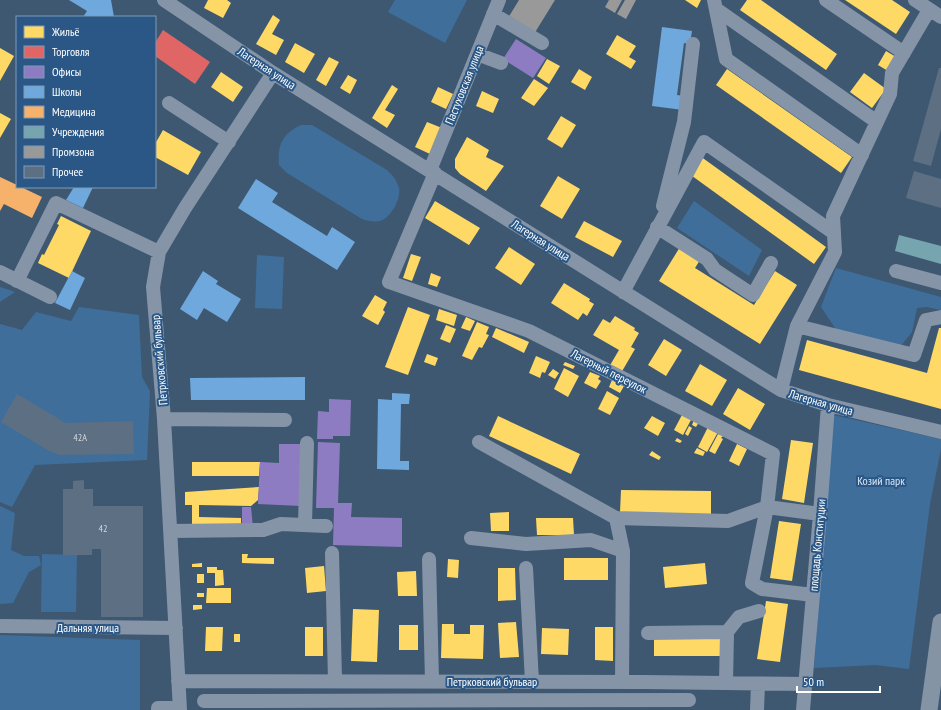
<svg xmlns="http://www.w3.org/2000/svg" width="941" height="710" font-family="'PT Sans Narrow',sans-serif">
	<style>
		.green { fill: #3f6e9b }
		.homes { fill: #ffd966 }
		.shops { fill: #e06666 }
		.offices { fill: #8e7cc3 }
		.schools { fill: #6fa8dc }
		.health { fill: #f6b26b }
		.public { fill: #76a5af }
		.industry { fill: #999 }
		.building { fill: #5c6f83 }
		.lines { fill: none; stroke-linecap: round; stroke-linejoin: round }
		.minor { stroke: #8595a7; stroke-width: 14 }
		.major { stroke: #8494a4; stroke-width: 17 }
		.labels { text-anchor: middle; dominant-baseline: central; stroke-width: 4; stroke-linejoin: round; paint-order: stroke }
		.number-label { font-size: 10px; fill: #d6dbe0 }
		.street-label { font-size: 12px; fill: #fff; stroke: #2a5786 }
		.park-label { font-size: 12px; fill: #d8e7f6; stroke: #2a5786 }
	</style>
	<rect width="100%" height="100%" fill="#3f5871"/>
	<!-- green -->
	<path class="green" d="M395,0H467L445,43L388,12Z
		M301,125H312L387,170C392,175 397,180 399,188C401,199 391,218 380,221C374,222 368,221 362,219L287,173L279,165C277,145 283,133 301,125Z
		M694,201L762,250L749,276L677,228Z
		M257,255L284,257L282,309L255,308Z
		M836,268L941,297V310L927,307L917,308L912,332L899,348L837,331L821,307Z
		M0,287L15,292L0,302Z
		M79,307L139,315L142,377L150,391L147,460L35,465L12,507L0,502V324L22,330L36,312L71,321Z
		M833,415L941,439V449L930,504L909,669L875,665L814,668Z
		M0,506L15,513L11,550L24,556H39L41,565L29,572L13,603L0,604Z
		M42,554L77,555L76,612H41Z
		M0,635L140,640V710H0Z"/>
	<!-- homes -->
	<path class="homes" d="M208,0H227L231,3L223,18L204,8Z
		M685,0H701L697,8Z
		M747,0H761L837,54L826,70L740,10Z
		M845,0H892L910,12L896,34Z
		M273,15L280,20L272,34L284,40L276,55L256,44Z
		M617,35L636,46L629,57L636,61L631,69L606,54Z
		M295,43L315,54L304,73L285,62Z
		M0,48L14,56L0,81Z
		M886,51L896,57L888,71L878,65Z
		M329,57L339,62L326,86L316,80Z
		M547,59L560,66L549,84L537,76Z
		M579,69L592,77L585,90L571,82Z
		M727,69L852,157L841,173L716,85Z
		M221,72L243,87L233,102L211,87Z
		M864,73L886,89L872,108L850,92Z
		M348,75L357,80L350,94L340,88Z
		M534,79L548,88L534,106L521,98Z
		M392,85L398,89L385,110L395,115L387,128L372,118Z
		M438,87L453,94L446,109L431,102Z
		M482,91L499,99L493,113L476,106Z
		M0,113L11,119L0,138Z
		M561,116L576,125L562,148L547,139Z
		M427,122L442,128L430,154L415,147Z
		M163,130L201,152L188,175L155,157V144Z
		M467,137L489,150L486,157L504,166L486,191L460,174L455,168V159Z
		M700,156L826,247L814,264L688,173Z
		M558,176L580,189L562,219L540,206Z
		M435,201L480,228L469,245L425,218Z
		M61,216L91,231L69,278L38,263L42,254L44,255L59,225L57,224Z
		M584,221L622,241L613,257L575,237Z
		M509,247L535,264L521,285L495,268Z
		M680,247L700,260L695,268L754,305L775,271L797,285L760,344L659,281Z
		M411,254L421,257L412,281L403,278Z
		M431,273L441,277L437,287L428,284Z
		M564,283L590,299L589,301L594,304L587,316L583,313L578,320L551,303Z
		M375,295L387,302L383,310L385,312L378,325L362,316Z
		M408,307L430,315L408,375L385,367Z
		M439,309L457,315L454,326L436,320Z
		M615,316L635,328L634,330L639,333L631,347L635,349L621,373L609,367L619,350L593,335L603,319L610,323Z
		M466,317L475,321L470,331L461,328Z
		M477,322L489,327L486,334L489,335L482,348L479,347L472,360L462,356Z
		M446,325L456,329L450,343L440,339Z
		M496,328L529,342L524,353L492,337Z
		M939,328H941V409L799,370L807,340L927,373Z
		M664,339L682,350L666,376L648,365Z
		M427,354L438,358L435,366L424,362Z
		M536,356L550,362L545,373L542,372L540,378L529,373Z
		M565,362L575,366L573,369L563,365Z
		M700,364L727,380L712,406L685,391Z
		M564,368L579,376L568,397L554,389Z
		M553,369L559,373L555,379L548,375Z
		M590,372L600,376L598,379L601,381L596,389L584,383Z
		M612,380L624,386L620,393L609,387Z
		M738,388L765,404L750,430L723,414Z
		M607,391L619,398L610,415L598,409Z
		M683,413L692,418L683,435L674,430Z
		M498,416L580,454L571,474L489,436Z
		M652,416L665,423L658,436L644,428Z
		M694,420L699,422L696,427L692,425Z
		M689,426L692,428L688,436L685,434Z
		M708,427L718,432L707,452L698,447Z
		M718,434L723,436L721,438L723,439L715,454L709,451Z
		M677,438L682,441L680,443L675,441Z
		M791,440L813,443L804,503L782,499Z
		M737,444L747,449L739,466L729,461Z
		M697,448L705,452L703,456L694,453Z
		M652,451L661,457L659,460L649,455Z
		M192,462H260L259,476H192Z
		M259,487L258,500L251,506L199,505V517L241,518V527H192V505H185V492Z
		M621,490L711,491V514L620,513Z
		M509,512V531H491L490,513Z
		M536,518H573L574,535H537Z
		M779,521L801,524L792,581L770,578Z
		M242,554H248L247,558H274V564L242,563Z
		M564,558H608V580H564Z
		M448,559L459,560L458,578L447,577Z
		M202,563V567H192V564Z
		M705,563L707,584L665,588L663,567Z
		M324,566L326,591L307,593L305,568Z
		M207,567H217V570H223L224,585L215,586V573H207Z
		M498,568H515L516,600L498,601Z
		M416,571L417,596H398L397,572Z
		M197,574H204V583H197Z
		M207,588H231V603H206Z
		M197,593H204V597H197Z
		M766,601L788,604L780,662L757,659Z
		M193,605H202V609L193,610Z
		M353,609L379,610L377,662L351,661Z
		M516,622L519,657L500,658L498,623Z
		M442,624H454V634H470V625H484L483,659L441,658Z
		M399,625H418V650H399Z
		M206,627H223L222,651H205Z
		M305,627H323V656H305Z
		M595,627H613V661L595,660Z
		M542,628L569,629L568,655L541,654Z
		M234,634H240V642H234Z
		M654,637L721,638V656H654Z"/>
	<!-- shops -->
	<path class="shops" d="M163,30L210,62L195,84L155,56V43Z"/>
	<!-- offices -->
	<path class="offices" d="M516,39L546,58L533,78L503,59Z
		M329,399L351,400L350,436H333V439H317L318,411L329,412Z
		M318,442L340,443L338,503H352L351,517L402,518V547L333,545L334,508H316Z
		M279,444H302L301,506L258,504L260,462L279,463Z
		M242,507H251L253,528H242Z"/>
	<!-- schools -->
	<path class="schools" d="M69,0H111L114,17H83L87,11Z
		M662,27L692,31L690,44L684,43L677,95L685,96L683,110L652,106Z
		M256,179L278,193L272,202L327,236L332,227L355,242L337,270L238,208Z
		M74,187H93L83,208L66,200Z
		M72,271L85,278L70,310L55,303Z
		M203,271L218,281L216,284L241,299L227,322L204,308L197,320L180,309Z
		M305,377V400H191L190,378Z
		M392,393L410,394L409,404H401L400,461H409V470L377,469L378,399L392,400Z"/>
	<!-- health -->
	<path class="health" d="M0,177L17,185V187H21L42,197L32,218L4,204L0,211Z"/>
	<!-- public -->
	<path class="public" d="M899,235L941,246V264L895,251Z"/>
	<!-- industry -->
	<path class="industry" d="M519,0H555L534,34L508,18Z
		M609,0H622L615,13L605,7Z
		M625,0H636L626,19L617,14Z"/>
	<!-- building -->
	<path class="building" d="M939,68H941V129L931,166L913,161Z
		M914,171L941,179V208L906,198Z
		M17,394L66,423L133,421L134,454L59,455L49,451L1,422Z
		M84,480V489H93V506H143V617H101V549H92V555H63V489H73V481Z"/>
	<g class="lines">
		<!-- minor -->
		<path class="minor" d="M164,0L273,73L781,390L828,405L941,432
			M714,0L726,59L862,155
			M826,0L904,53
			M915,0L941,17
			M716,9L877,122
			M493,14L542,43
			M477,54L501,63
			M169,103L229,142
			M430,170L499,0
			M435,173L389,282L529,331L773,454L767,507L752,583L762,589L813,595
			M663,206L684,122L693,44
			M657,227L707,259L715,270L753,295L771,263
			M896,271L941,283
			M0,272L50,297
			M17,281L56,203L159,252
			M623,292L704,142L834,233
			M797,326L914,355L926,320L941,317
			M781,390L797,326L835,252L833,216L890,94L892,73L929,10
			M164,419L285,420
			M479,442L616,518L623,551L622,682
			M616,518L728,521L767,507L820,514
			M305,525L307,443
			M171,531L263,530L281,524L326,526
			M471,538L526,544L591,540L623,551
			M332,553L335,681
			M429,559L432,681
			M526,568L532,682
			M0,626L176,628
			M727,632L739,617L759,611
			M648,633L727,632L726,683
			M178,681L644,682L806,684
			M204,701L689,700
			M158,710V708H180
			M180,710L164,419L153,287L159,252L185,208L273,73
			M757,710L758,684
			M803,710L820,514L828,405"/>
		<!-- major -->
		<path class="major" d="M929,710L941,622"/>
	</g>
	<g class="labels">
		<!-- number labels -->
		<g class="number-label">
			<text x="80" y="437">42А</text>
			<text x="103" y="528">42</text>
		</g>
		<!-- street labels -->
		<g class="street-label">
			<text transform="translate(267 68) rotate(33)">Лагерная улица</text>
			<text transform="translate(464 85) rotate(-68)">Пастуховская улица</text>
			<text transform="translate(541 240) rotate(32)">Лагерная улица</text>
			<text transform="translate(159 360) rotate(-95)">Петрковский бульвар</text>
			<text transform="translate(609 371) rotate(27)">Лагерный переулок</text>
			<text transform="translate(821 402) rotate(16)">Лагерная улица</text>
			<text transform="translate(817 545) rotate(-85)">площадь Конституции</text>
			<text x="88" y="627">Дальняя улица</text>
			<text x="492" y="681">Петрковский бульвар</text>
		</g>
		<!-- park labels -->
		<g class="park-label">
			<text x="881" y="480">Козий парк</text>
		</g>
	</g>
	<!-- legend -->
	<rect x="16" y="16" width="140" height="172" fill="#2a5786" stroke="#7f9ab6"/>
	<rect x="24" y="26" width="20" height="12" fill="#ffd966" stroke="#7f9ab6"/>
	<text x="52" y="36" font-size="12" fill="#ffffff">Жильё</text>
	<rect x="24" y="46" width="20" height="12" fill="#e06666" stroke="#7f9ab6"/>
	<text x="52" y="56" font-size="12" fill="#ffffff">Торговля</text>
	<rect x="24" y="66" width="20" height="12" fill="#8e7cc3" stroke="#7f9ab6"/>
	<text x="52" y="76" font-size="12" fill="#ffffff">Офисы</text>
	<rect x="24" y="86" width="20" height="12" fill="#6fa8dc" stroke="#7f9ab6"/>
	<text x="52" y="96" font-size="12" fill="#ffffff">Школы</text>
	<rect x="24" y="106" width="20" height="12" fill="#f6b26b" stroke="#7f9ab6"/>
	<text x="52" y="116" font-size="12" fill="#ffffff">Медицина</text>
	<rect x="24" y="126" width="20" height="12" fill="#76a5af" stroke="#7f9ab6"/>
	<text x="52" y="136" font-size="12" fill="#ffffff">Учреждения</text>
	<rect x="24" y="146" width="20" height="12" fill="#999999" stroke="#7f9ab6"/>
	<text x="52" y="156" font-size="12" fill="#ffffff">Промзона</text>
	<rect x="24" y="166" width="20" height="12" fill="#5c6f83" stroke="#7f9ab6"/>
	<text x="52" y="176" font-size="12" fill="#ffffff">Прочее</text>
	<!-- scale -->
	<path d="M797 686v6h83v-6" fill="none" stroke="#ffffff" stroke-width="2"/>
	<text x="803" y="686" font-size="12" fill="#ffffff" stroke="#2a5786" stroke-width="3" paint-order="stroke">50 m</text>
</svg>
